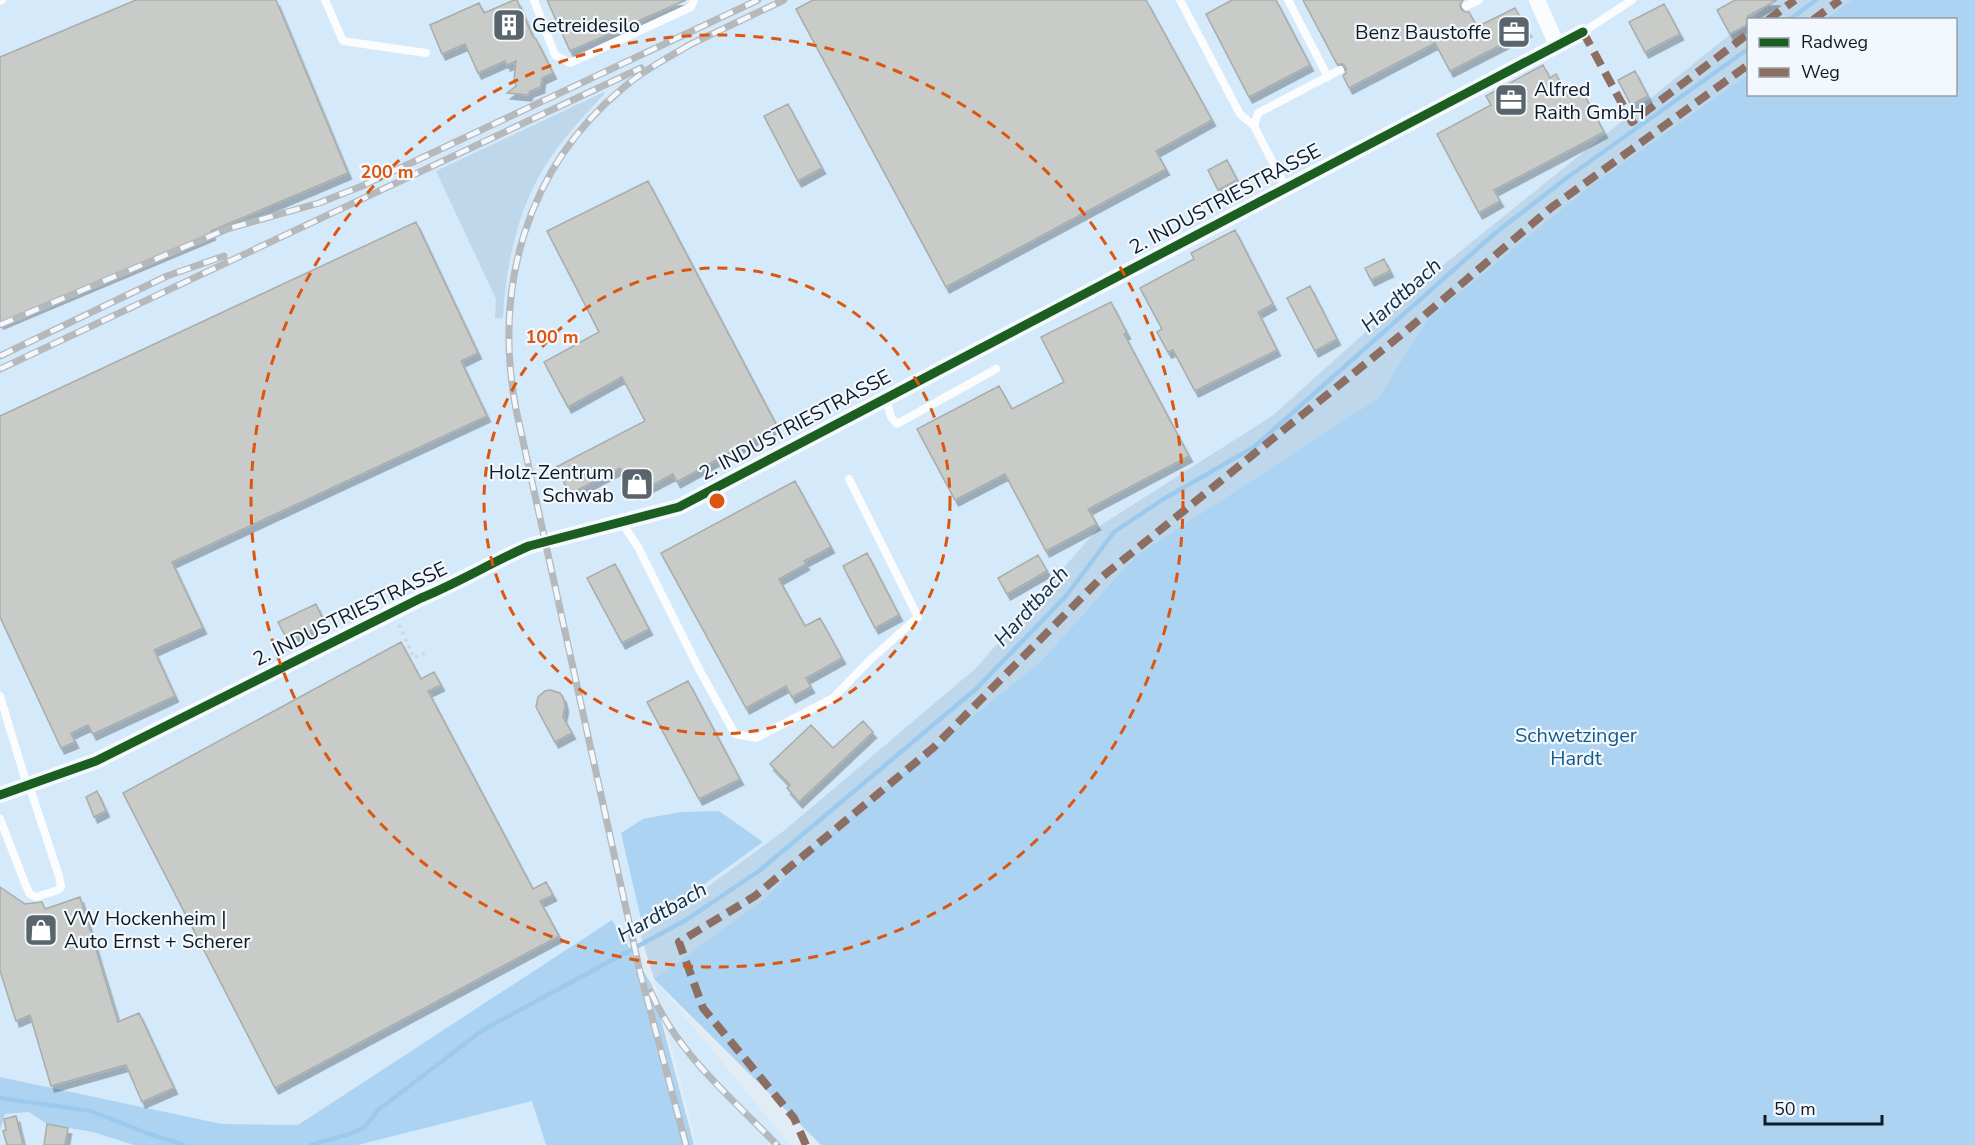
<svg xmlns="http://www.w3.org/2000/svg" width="1975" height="1145" font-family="'Nunito Sans',sans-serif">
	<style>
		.built { fill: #d4e9fa }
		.green { fill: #bed7eb }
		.forest { fill: #acd3f2 }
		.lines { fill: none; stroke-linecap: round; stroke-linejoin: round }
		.stream { stroke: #9bcaee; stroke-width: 4.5 }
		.building { fill: #c8cbc7; stroke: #a9adaa; stroke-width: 1.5; filter: url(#shadow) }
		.path { stroke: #d2d5d7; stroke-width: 3; stroke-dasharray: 3 4.5; stroke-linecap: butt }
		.service { stroke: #fbfcfd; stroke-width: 8 }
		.minor { stroke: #fbfcfd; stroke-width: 16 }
		.rail-casing { stroke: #b6b9bb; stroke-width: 7 }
		.rail { stroke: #f2f8fd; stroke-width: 4.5; stroke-dasharray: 14; stroke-linecap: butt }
		.quiet { stroke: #8d6e63; stroke-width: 8; stroke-dasharray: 15 8; stroke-linecap: butt }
		.cycleway-casing { stroke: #f2f8fd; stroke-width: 13 }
		.cycleway { stroke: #1b5e20; stroke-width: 9 }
		.ring { fill: none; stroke: #dd560d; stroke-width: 3; stroke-dasharray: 10 8 }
		.labels { text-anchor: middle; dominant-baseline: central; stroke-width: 4.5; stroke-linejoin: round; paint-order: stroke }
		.poi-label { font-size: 20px; fill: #0f1a23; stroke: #f2f8fd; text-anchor: start }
		.street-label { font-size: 20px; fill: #0f1a23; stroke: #f2f8fd }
		.park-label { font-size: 20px; fill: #135b89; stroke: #f2f8fd }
		.water-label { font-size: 21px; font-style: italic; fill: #122e42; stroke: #f2f8fd }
		.centre { fill: #dd560d; stroke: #f2f8fd; stroke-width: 3 }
		.ring-label { font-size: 18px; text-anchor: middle; font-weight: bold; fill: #dd560d; stroke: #f2f8fd; stroke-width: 4.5; stroke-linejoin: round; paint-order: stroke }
	</style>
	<defs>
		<filter id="shadow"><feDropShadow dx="3.5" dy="6" stdDeviation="0" flood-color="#0004"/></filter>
	</defs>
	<rect width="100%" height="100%" fill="#e2ecf4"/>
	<!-- built -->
	<path class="built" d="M0,0H1774L1417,286L1272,416L1101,525L976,668L786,829L641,936L482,1027L542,1091L561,1145H0Z
		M654,979L790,1145H697Z"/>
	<!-- green -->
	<path class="green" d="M1774,0H1852L1825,19L1750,20Z
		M1748,20V74L1586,189L1428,318L1378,398L1135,556L1041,661L838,825L764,899L654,979L641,936L786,829L976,668L1101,525L1272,416L1417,286Z
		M604,92V94C583,117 561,140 545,166C518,209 505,267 503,318H495L496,299L436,171Z"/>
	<!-- forest -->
	<path class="forest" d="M1852,0H1975V1145H821L654,979L764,899L838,825L1041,661L1135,556L1378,398L1428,318L1586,189L1748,74V94H1956V20L1825,19Z
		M719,811L763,842L643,928L621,833L643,819L681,812Z
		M612,920L652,985L694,1145H546L532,1101L358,1145H134L93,1132L47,1124L29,1112L5,1114L0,1130V1077L222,1124L298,1125Z"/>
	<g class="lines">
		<!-- stream -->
		<path class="stream" d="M1789,20L1816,0
			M0,1098L91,1111L149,1134L184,1145
			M311,1145L352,1133L365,1127L378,1110L483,1030L686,920L759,871L976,689L1066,596L1114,532L1162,500L1254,447L1494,234L1568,177L1748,49"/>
	</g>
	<!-- building -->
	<path class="building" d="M136,0H276L348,173L211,231L212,234L0,323V57Z
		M514,0H517L533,37L536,39L553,73L542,78L541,87L530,91L528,95L507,93L516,86L514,79L516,61L507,65L505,61L478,73L465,44L442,54L430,25L479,3L484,13Z
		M547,0H686L570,51Z
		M813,0H1146L1212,120L1156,151L1166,169L946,287L796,9Z
		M1232,0H1276L1310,65L1249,97L1206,14Z
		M1303,0H1463L1460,5L1461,9L1465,12H1469L1477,27L1515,8L1528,31L1450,71L1435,43L1349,88L1343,76L1346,73V68L1343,64H1337Z
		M1735,0H1777L1748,16L1750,20L1749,24L1730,34L1717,10Z
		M1664,4L1680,34L1645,52L1629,22Z
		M1543,65L1550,78L1556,74L1568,96L1581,89L1604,132L1494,190L1500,201L1479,213L1437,134L1491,105L1486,96Z
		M1635,71L1648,96L1631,105L1618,80Z
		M788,104L822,168L798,181L764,116Z
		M1227,160L1237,180L1218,190L1208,170Z
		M648,181L777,426L677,482L673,474L635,494L620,468L570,494L556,467L645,421L622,377L568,407L544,362L599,332L547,231Z
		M416,222L478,353L461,361L487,416L172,562L203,628L154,650L175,696L93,734L88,725L71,733L75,742L61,748L0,617V416Z
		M1235,230L1273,304L1258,312L1277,350L1195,391L1173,350L1168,352L1157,332L1162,329L1140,288L1194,259L1191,253Z
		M1384,259L1390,271L1371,280L1365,268Z
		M1310,286L1337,339L1315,351L1287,298Z
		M1111,302L1127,333L1124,334L1189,456L1088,509L1097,524L1046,551L1005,474L955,500L917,429L999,386L1012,409L1064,382L1041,337Z
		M795,481L831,547L804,561L806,564L779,579L805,626L820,618L842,658L806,678L811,687L792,697L786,686L746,708L661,553Z
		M867,553L899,615L875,628L843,566Z
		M1038,555L1047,571L1007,594L998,578Z
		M615,564L649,629L622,643L587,578Z
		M316,604L325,624L288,641L278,622Z
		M401,642L421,679L434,672L441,685L428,691L533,889L546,882L553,895L540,901L559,936L275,1088L123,793Z
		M688,681L740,779L699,799L647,702Z
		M550,690L560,693L563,697L565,706L563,717L572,733L555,742L536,707L538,697L545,691Z
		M863,721L873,732L799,802L787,788L790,785L770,764L811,725L833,748Z
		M97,791L106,811L94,817L86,797Z
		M0,887L25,904L42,902L45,909L80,897L118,1022L139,1013L174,1088L142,1102L126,1065L51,1086L30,1015L16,1021L0,971Z
		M16,1116L23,1145H7L3,1131L6,1130L4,1119Z
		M47,1124L68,1128L65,1145H44Z"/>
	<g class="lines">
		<!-- path -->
		<path class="path" d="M399,625L414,658L427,652"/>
		<!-- service -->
		<path class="service" d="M325,0L343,41L426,53
			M534,0L555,55L570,63L691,7L694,0
			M1180,0L1240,114L1254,126
			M1288,0L1328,77
			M0,1L2,0
			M1466,6L1479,0
			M1583,32L1632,0
			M1286,188L1254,126L1258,113L1340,70
			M886,398L891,417L897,424L996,369
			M622,523L638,547L700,671L735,734L756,738L833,698L870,660L918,617L849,479
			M0,696L27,785
			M0,819L26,886L30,894L36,897L58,890L61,887L59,876L29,785"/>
		<!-- minor -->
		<path class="minor" d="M1537,0L1557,45
			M0,795L96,761L421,598C458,583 492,562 529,546L679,507L1583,32"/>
		<defs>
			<path id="rail" d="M687,46L784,0
				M0,325L227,229L319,203L362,186L758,0
				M0,356L167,276L224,256
				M0,369L641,68
				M651,992C677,1053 732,1098 777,1145
				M686,1145L640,972L516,409C493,288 526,168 623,88C644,70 669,57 693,43"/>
		</defs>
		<!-- rail casing -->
		<use href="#rail" class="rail-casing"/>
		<!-- rail -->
		<use href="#rail" class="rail"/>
		<!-- quiet -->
		<path class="quiet" d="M1768,20L1795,0
			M1813,20L1840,0
			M1583,32L1632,122L1748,34
			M806,1145L794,1118L703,1008L679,942L755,896L933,748L1102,577L1407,330L1552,207L1748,65"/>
		<defs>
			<path id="cycleway" d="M0,795L96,761L421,598C458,583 492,562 529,546L679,507L1583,32"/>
		</defs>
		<!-- cycleway casing -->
		<use href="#cycleway" class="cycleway-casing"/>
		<!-- cycleway -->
		<use href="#cycleway" class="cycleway"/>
	</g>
	<!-- distance rings -->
	<g class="ring">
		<circle cx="717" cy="501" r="233"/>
		<circle cx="717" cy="501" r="466"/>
	</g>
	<!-- icons -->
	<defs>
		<symbol id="building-square" viewBox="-11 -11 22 22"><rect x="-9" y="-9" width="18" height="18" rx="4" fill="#59646c" stroke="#f2f8fd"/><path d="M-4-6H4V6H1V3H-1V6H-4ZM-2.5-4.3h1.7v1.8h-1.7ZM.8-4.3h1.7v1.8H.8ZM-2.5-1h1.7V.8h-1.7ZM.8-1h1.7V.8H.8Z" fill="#fff"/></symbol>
		<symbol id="office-square" viewBox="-11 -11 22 22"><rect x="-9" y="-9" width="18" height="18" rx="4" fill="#59646c" stroke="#f2f8fd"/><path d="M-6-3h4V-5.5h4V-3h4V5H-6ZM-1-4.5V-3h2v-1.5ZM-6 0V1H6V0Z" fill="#fff"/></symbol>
		<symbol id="shop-square" viewBox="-11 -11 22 22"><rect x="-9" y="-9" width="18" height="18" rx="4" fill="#59646c" stroke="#f2f8fd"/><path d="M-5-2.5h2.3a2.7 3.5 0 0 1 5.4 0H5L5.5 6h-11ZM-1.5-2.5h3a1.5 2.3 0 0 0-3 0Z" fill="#fff"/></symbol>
	</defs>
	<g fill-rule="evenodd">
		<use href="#building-square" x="490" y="6" width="38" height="38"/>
		<use href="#office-square" x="1495" y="13" width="38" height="38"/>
		<use href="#office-square" x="1492" y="81" width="38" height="38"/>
		<use href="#shop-square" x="618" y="465" width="38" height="38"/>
		<use href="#shop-square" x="22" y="911" width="38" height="38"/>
	</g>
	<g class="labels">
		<!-- poi labels -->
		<g class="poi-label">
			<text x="532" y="25">Getreidesilo</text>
			<text x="1491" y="32" text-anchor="end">Benz Baustoffe</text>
			<text x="1534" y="89">Alfred<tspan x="1534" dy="23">Raith GmbH</tspan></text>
			<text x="614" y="472" text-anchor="end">Holz-Zentrum<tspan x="614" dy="23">Schwab</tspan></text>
			<text x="64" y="918">VW Hockenheim |<tspan x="64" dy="23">Auto Ernst + Scherer</tspan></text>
		</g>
		<!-- street labels -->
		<g class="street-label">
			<text transform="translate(1225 199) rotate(-28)">2. INDUSTRIESTRASSE</text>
			<text transform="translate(795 425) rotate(-28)">2. INDUSTRIESTRASSE</text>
			<text transform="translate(350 614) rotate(-26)">2. INDUSTRIESTRASSE</text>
		</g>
		<!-- park labels -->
		<g class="park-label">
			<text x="1576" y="735">Schwetzinger<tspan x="1576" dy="23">Hardt</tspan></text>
		</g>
		<!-- water labels -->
		<g class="water-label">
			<text transform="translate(1401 295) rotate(-42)">Hardtbach</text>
			<text transform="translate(1031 606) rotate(-48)">Hardtbach</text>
			<text transform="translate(662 912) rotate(-30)">Hardtbach</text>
		</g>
	</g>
	<circle cx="717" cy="501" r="9" class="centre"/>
	<g class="ring-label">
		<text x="387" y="178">200 m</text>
		<text x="552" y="343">100 m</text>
	</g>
	<!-- legend -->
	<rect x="1747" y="18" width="210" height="78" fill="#f2f8fd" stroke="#979fa6" stroke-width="1.5"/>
	<rect x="1759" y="38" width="30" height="9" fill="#1b5e20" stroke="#979fa6" stroke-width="1.5"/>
	<text x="1801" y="48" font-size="18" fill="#0f1a23">Radweg</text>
	<rect x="1759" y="68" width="30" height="9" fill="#8d6e63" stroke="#979fa6" stroke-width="1.5"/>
	<text x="1801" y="78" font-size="18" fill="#0f1a23">Weg</text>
	<!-- scale -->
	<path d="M1765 1115v9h117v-9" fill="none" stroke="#0f1a23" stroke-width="3"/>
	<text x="1774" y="1115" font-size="18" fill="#0f1a23" stroke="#f2f8fd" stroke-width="4.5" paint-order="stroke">50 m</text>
</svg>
